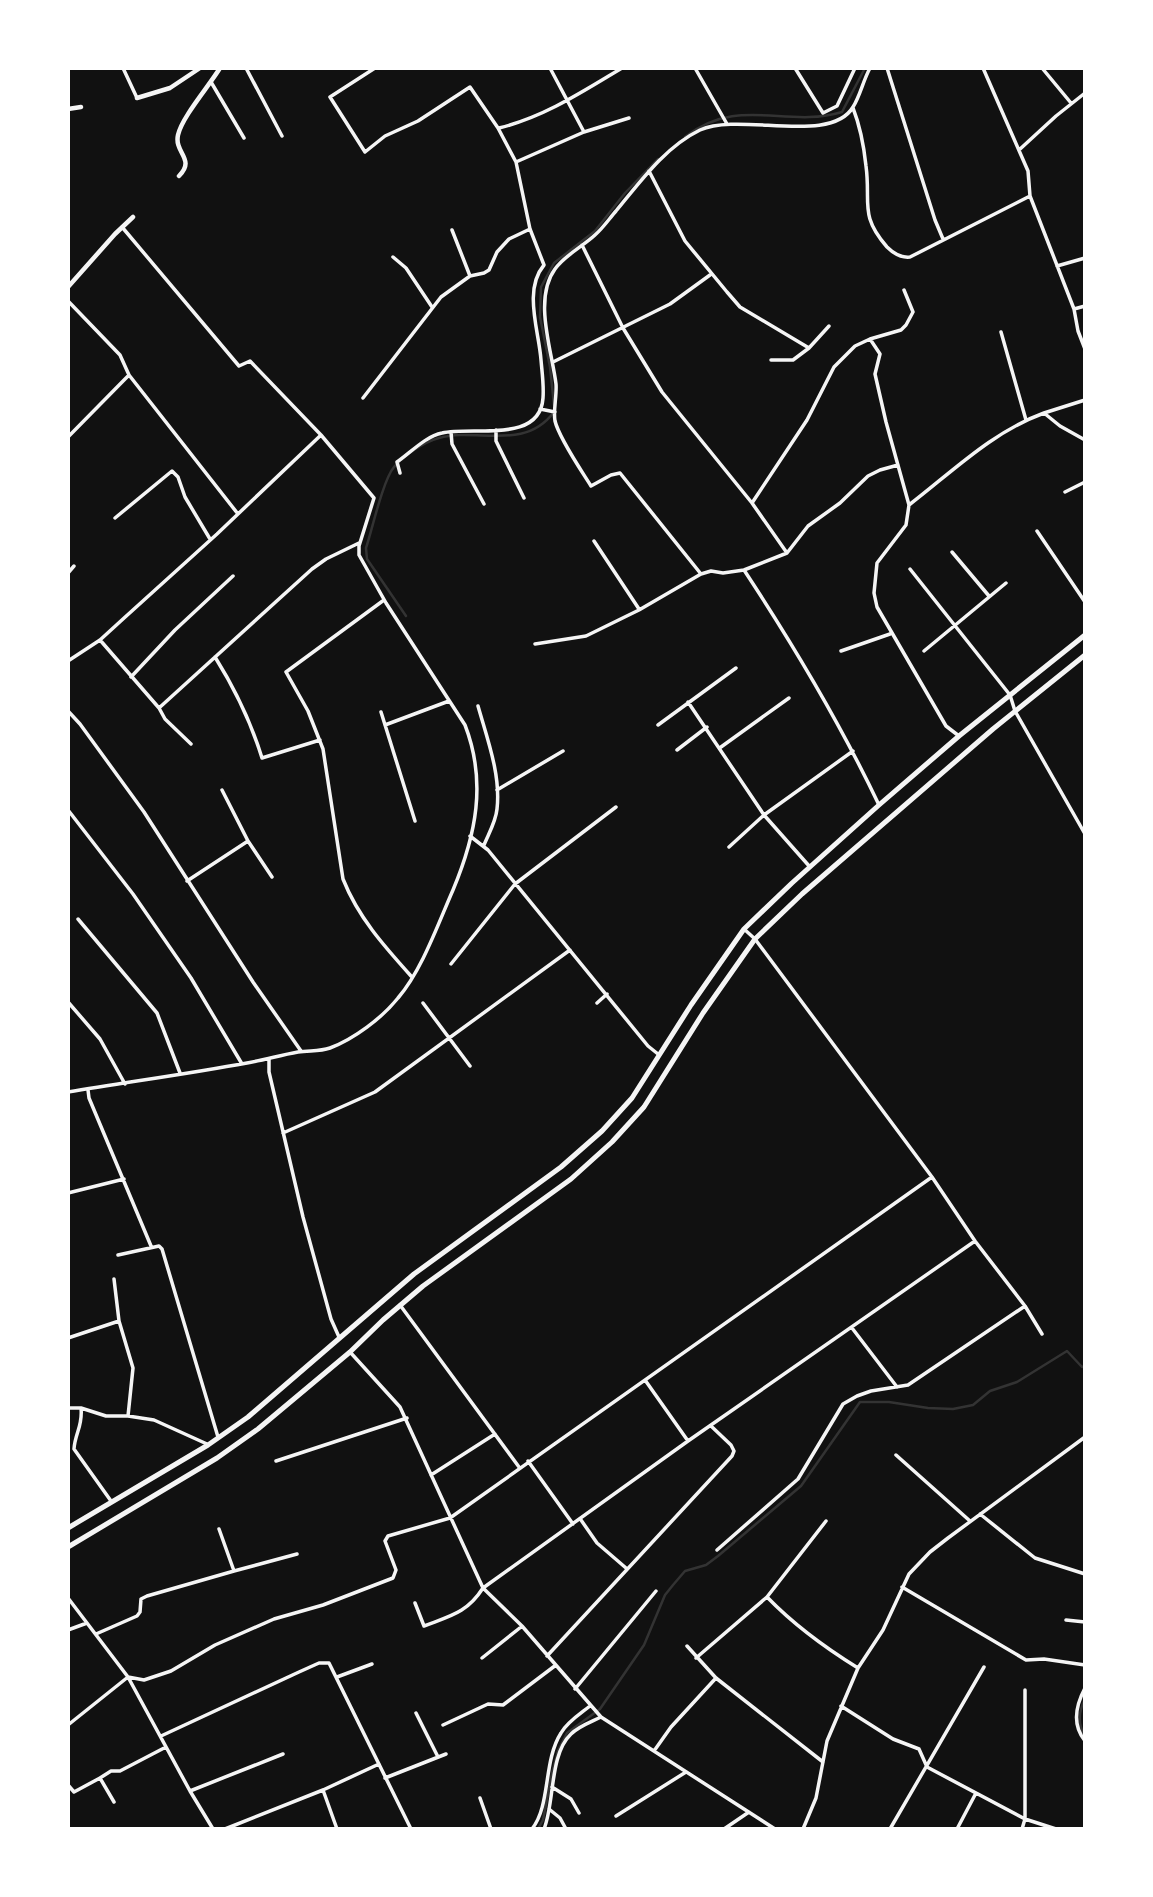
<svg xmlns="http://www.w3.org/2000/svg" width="1153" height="1897" font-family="Merriweather,serif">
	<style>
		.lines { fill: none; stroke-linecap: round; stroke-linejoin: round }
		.stream { stroke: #333; stroke-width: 2.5 }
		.minor { stroke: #f5f5f5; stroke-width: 3.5 }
		.tertiary { stroke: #f5f5f5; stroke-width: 4.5 }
		.secondary { stroke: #f5f5f5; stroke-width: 5 }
	</style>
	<rect width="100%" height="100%" fill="#111"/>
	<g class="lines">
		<!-- stream -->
		<path class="stream" d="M685,137C739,95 786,129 842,112L865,68
			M554,405L550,367L540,317L541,287L554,263L595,231L625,193L658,159
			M406,616L367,559L366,548C372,530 383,480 394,467C404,455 424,442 439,438C477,427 524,452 554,412
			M1085,1699C1078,1713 1078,1724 1085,1737
			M538,1829L543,1820L552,1773L558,1751L567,1733L600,1709L644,1645L665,1595L673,1585L685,1571L706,1565L718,1556L801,1486L860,1402H889L928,1408L953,1409L973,1405L990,1391L1017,1382L1067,1351L1082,1367L1085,1366"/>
		<!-- minor -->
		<path class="minor" d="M123,68L137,98
			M246,68L282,136
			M375,68L330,97L365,152L385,136L418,121L470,87L498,128L516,162L530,229L544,265C523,290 539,331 541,360C542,372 544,385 543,398C540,444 473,426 442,433C426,436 410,453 397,462L400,473
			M550,68L584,132
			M695,68L727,124
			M795,68L823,113L837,106L855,68
			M887,68L935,220L943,239
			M983,68L1028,171L1030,196L1074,309L1078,331L1085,349
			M1042,68L1071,103
			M211,82L244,138
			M853,108C860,126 864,147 866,166C871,203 859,215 887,247C894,254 901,258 910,257L1030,196
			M499,128C544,117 582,92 622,68
			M1019,150L1056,116L1085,93
			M516,162L584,132L629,118
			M649,171L685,241L727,292L740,307L809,348
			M452,230L470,276
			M582,245L623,328L662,392L752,503L807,420L834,367L855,346L870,339L901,330L906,325L913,312L904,290
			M393,257L406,268L432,307
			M1057,266L1085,258
			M68,301L120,355L129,375L238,514
			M1074,309L1085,306
			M1001,332L1026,420
			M870,339L880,354L875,374L886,422L909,505L906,525L877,563L874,593L877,607L946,726L959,736
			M771,360H793L809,348L829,326
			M553,362L670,304L710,275
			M363,398L441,297L470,276L484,273L489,270L497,252L509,239L530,229
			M540,409L555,412
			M1044,413L1085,400
			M496,430V441L524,498
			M451,432L452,444L484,504
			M68,437L129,375
			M1065,492L1085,482
			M752,503L787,553
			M909,505C952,472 992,432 1044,413L1060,426L1085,440
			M115,518L172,471L178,477L185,497L210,539
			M1037,531L1085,602
			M594,541L639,609
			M952,552L989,596
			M910,569L1010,695L1015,711L1085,834
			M744,570C794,646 840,723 879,805
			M68,573L74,566
			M701,574L620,473L611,475L591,486C581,470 559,438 555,421C553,411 557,395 556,384C552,351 533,299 555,269C565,255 582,247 595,235C603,228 609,219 616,211C640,182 665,147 700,130C740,112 831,145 853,107C860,96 863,81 870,68
			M384,600L286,672L308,711L323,749L343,879C358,917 384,946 411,976
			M100,640L159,708L165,719L191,744
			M535,644L586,636L639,610L701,574L711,571L723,573L744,570L787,553L808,526L840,503L868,476L880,470L898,465
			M841,651L890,634
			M924,651L1006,583
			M215,657C235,689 251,722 262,758L320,740
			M68,661L100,640L123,619L217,534L321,435
			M131,677L175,630L233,576
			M688,702L764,815L810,867
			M478,706C487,738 501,775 497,809C496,821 489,833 484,845
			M159,708L312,569L326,559L359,543
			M68,711L80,724L144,812L253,982L301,1051
			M381,712L415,821
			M385,725L449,701
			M658,725L736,668
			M721,747L789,698
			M677,750L707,727
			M222,790L248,841L272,877
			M497,790L563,751
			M68,810L133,894L191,978L242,1064
			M470,836L488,850L648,1046L658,1054
			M729,847L764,815L853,751
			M187,881L248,841
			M78,919L157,1013L180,1073
			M744,929L755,939L932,1177L975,1241L1025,1306L1042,1334
			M451,964L515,884L616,807
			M68,1002L100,1039L125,1084
			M423,1003L470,1066
			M597,1003L607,994
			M269,1059V1072L303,1217L331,1319L339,1337
			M88,1090L89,1098L151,1246
			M68,1092C128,1082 187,1074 247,1063C264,1060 281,1055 298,1052C309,1050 319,1052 330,1048C354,1039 382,1018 398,998C422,970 438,924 453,890C476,835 487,782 465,725L386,603L359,555V546L374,498L321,435L250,361L239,366L122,227
			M283,1133L375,1092L570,950
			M68,1193L124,1179
			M118,1255L159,1246L162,1249L218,1437
			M114,1279L119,1321L133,1368L128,1416
			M400,1305L519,1467
			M852,1328L897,1387
			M68,1338L119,1321
			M350,1352L400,1407L483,1588L522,1626L601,1717L775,1829
			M645,1380L688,1441
			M68,1408H81L106,1416H128L154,1420L207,1444
			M81,1408C83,1426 75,1433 74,1449L111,1501
			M896,1455L970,1521
			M276,1461L407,1418
			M528,1461L573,1524
			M431,1475L495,1434
			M980,1514L1035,1558L1085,1574
			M581,1520L597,1543L626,1568
			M717,1550L798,1479L843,1404L857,1396L871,1391L908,1385L1025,1306
			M234,1571L297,1554
			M902,1587L1026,1660L1044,1659L1085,1665
			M767,1597C795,1626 824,1647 858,1668
			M68,1598L128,1677L190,1791L213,1829
			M415,1603L424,1626C450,1616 467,1613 483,1588L688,1441L975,1241
			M1066,1620L1085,1622
			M68,1630L87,1623
			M96,1634L137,1616L140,1612L141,1599L147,1596L234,1571L219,1529
			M687,1646L716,1678L823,1762
			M547,1656L732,1456L734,1451L731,1445L711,1426
			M482,1658L521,1627
			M696,1658L767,1597L826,1521
			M337,1677L372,1664
			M1085,1688C1076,1705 1072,1725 1085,1741
			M575,1689L656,1591
			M841,1706L893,1739L919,1749L927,1767L1025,1819L1056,1829
			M416,1713L438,1757
			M68,1725L128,1677L144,1680L171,1671L215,1645L274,1619L323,1605L393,1578L396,1570L385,1541L388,1536L450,1518L932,1177
			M443,1725L488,1704L503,1705L556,1665
			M161,1736L299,1672L319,1663H329L411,1829
			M654,1751L671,1727L716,1678
			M100,1778L111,1771H120L166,1747
			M385,1778L446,1754
			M68,1785L74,1792L100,1778L114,1802
			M552,1787L571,1799L579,1813
			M323,1790L337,1829
			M190,1791L283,1754
			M480,1798L491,1829
			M549,1809L560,1818L566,1829
			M616,1816L686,1772
			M225,1829L323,1790L379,1764
			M532,1829C551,1805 543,1761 561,1733C567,1722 580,1714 590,1706
			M544,1829C555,1802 549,1755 571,1734C579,1726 591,1722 601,1717
			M724,1829L749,1812
			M803,1829L816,1798L827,1741L858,1668L883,1630L909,1574L930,1552L948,1538L1085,1437
			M890,1829L984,1667
			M957,1829L976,1793
			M1022,1829L1025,1819V1690"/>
		<!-- tertiary -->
		<path class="tertiary" d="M137,98L170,88L200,68
			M68,109L81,107
			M179,176C196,159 174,153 178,135C182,117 209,86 220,68
			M68,287L115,234L133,217"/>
		<!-- secondary -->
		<path class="secondary" d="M68,1528L208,1445L248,1417L414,1274L561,1167L602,1131L632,1098L691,1005L744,929L792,883L879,805L959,736L1085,635
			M68,1547L217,1458L258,1429L350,1352L383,1320L423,1286L571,1179L612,1142L644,1107L703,1013L755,939L802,894L993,729L1085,655"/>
	</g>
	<!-- border -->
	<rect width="1153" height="1897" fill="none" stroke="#ffffff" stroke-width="140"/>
</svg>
